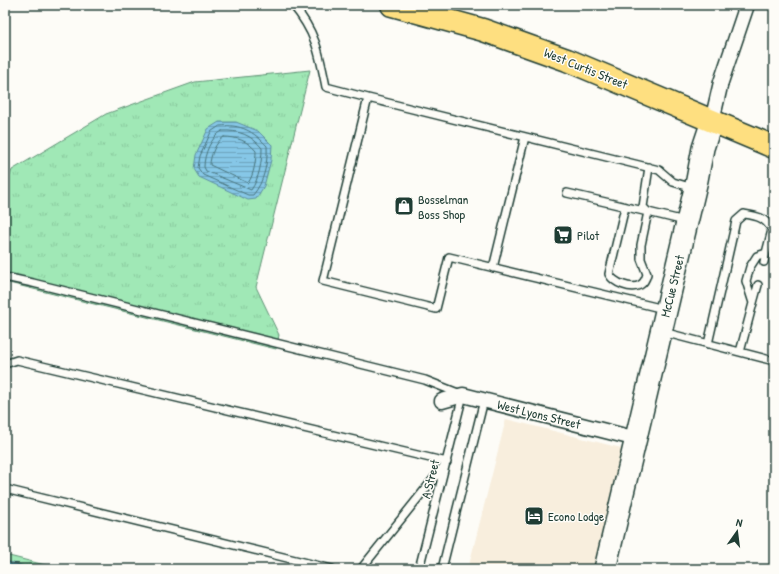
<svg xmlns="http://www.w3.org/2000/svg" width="779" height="574" font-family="'Patrick Hand',sans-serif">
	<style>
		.built { fill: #f8eedd }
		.grass { fill: url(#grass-tufts); stroke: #609275 }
		.water { fill: url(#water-rules); stroke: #5d909f }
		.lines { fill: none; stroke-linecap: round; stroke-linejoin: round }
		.shore { stroke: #48747c; stroke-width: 1 }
		.lane-casing { stroke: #1f3d34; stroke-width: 10 }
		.street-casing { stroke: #1f3d34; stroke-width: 17 }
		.secondary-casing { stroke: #1f3d34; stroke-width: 24 }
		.primary-casing { stroke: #1f3d34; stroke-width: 25 }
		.lane { stroke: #fdfcf7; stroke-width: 7 }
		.street { stroke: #fdfcf7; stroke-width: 14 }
		.secondary { stroke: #fdfcf7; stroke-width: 21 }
		.primary { stroke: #fedf80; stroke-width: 22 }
		.labels { text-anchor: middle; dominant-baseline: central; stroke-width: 3; stroke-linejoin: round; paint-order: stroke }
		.street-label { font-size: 13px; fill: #1f3d34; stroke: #fdfcf7 }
		.poi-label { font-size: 13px; fill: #1f3d34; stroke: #fdfcf7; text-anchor: start }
	</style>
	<defs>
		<pattern id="grass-tufts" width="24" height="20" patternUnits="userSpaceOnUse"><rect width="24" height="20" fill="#a0e8b6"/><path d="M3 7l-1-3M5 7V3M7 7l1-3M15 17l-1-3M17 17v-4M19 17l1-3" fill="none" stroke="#89c89d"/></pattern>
		<pattern id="water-rules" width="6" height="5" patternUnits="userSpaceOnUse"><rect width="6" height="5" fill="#86c7e7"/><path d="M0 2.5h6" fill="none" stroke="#6da3bc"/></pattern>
	</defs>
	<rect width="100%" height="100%" fill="#fdfcf7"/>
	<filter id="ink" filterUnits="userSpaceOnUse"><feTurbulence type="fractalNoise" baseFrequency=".025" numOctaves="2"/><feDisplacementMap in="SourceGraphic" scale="8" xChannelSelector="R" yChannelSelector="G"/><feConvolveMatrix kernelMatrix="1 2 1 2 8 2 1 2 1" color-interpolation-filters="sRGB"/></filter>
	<g filter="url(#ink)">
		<!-- built -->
		<path class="built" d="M506,419L625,449L595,569H468Z"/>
		<!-- grass -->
		<path class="grass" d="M310,70L256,287L279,335L276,349L5,282V189L12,170L106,114L195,82Z
			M5,555L61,569H28L24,566L5,561Z"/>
		<!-- water -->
		<path class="water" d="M219,122H236L258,131L272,145L271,160L264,186L256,199L248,200L199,177L194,169L196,155L208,129Z
			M5,561L24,566L28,569H5Z"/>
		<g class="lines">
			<!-- shore -->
			<path class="shore" d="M220,126C241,124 253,131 267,146C268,163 264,182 253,195H248L203,175L198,168L200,156L211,132Z
				M222,131C239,130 251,135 262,148C262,162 259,179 251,190L206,171L204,167C204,154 211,137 222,131Z
				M224,137C237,137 248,141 256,151C256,160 254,175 248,183L210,165C210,156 216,141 224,137Z"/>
			<defs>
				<path id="lane" d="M293,5C316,33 319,52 326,87L368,98L323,281L436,309L449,257L664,309
					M368,98L659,170L673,182L693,188
					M649,167L643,207L648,212L685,221
					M567,193L648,212L641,245V259L647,274C646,278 644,283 640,285C631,290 614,283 609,274L625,207
					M764,262L766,253
					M493,268L525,137
					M5,277L33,283L425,380L463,395L419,569
					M753,303L758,285
					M663,332L774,361
					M708,344L736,221L744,214C757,216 765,217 772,230L766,253L757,256L750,267L746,281L753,303L740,352
					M5,364L17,360L447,462L361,569
					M5,489L332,569
					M442,569L484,400"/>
				<path id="street" d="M712,121L721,82L747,5
					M442,401L463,395L637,439"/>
				<path id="secondary" d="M605,569L697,180L703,148L712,121"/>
				<path id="primary" d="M392,5L483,30L567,60L774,147"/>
			</defs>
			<!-- lane casing -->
			<use href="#lane" class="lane-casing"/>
			<!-- street casing -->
			<use href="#street" class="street-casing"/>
			<!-- secondary casing -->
			<use href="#secondary" class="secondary-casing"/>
			<!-- primary casing -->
			<use href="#primary" class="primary-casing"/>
			<!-- lane -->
			<use href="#lane" class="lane"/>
			<!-- street -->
			<use href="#street" class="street"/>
			<!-- secondary -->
			<use href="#secondary" class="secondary"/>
			<!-- primary -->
			<use href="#primary" class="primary"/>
		</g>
	</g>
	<!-- icons -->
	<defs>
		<symbol id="shop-square" viewBox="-11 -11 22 22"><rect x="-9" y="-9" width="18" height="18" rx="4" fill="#1f3d34" stroke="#fdfcf7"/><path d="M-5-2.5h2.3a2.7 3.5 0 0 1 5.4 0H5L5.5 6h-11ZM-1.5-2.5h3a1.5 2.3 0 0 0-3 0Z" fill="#fff"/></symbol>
		<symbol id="supermarket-square" viewBox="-11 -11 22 22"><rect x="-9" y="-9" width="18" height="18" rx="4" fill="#1f3d34" stroke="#fdfcf7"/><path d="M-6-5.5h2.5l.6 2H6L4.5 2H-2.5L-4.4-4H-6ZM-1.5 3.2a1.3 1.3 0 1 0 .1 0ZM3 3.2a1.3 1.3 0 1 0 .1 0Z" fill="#fff"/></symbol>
		<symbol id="hotel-square" viewBox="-11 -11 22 22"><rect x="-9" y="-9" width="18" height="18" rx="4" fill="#1f3d34" stroke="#fdfcf7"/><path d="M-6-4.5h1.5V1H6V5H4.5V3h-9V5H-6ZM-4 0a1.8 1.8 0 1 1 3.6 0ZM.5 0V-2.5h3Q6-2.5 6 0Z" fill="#fff"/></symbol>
	</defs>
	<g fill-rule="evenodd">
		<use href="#shop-square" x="393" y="195" width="22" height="22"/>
		<use href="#supermarket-square" x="552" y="224" width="22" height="22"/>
		<use href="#hotel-square" x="523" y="505" width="22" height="22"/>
	</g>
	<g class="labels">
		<!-- street labels -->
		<g class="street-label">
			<text transform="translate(586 68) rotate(22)">West Curtis Street</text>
			<text transform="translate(672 286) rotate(-76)">McCue Street</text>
			<text transform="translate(539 414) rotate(14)">West Lyons Street</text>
			<text transform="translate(430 479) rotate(-76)">A Street</text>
		</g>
		<!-- poi labels -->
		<g class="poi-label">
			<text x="418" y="199">Bosselman<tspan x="418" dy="15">Boss Shop</tspan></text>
			<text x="577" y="235">Pilot</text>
			<text x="548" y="516">Econo Lodge</text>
		</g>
	</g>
	<!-- margin -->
	<rect width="779" height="574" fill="none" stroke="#fdfcf7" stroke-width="20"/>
	<rect x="10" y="10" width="759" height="554" fill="none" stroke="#1f3d34" stroke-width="1.5" filter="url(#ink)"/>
	<!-- north arrow -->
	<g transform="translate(737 532) rotate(14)" stroke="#fdfcf7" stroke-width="3" paint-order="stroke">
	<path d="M0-3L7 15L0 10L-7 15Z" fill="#1f3d34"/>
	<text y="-6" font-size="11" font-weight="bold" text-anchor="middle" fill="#1f3d34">N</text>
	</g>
</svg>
